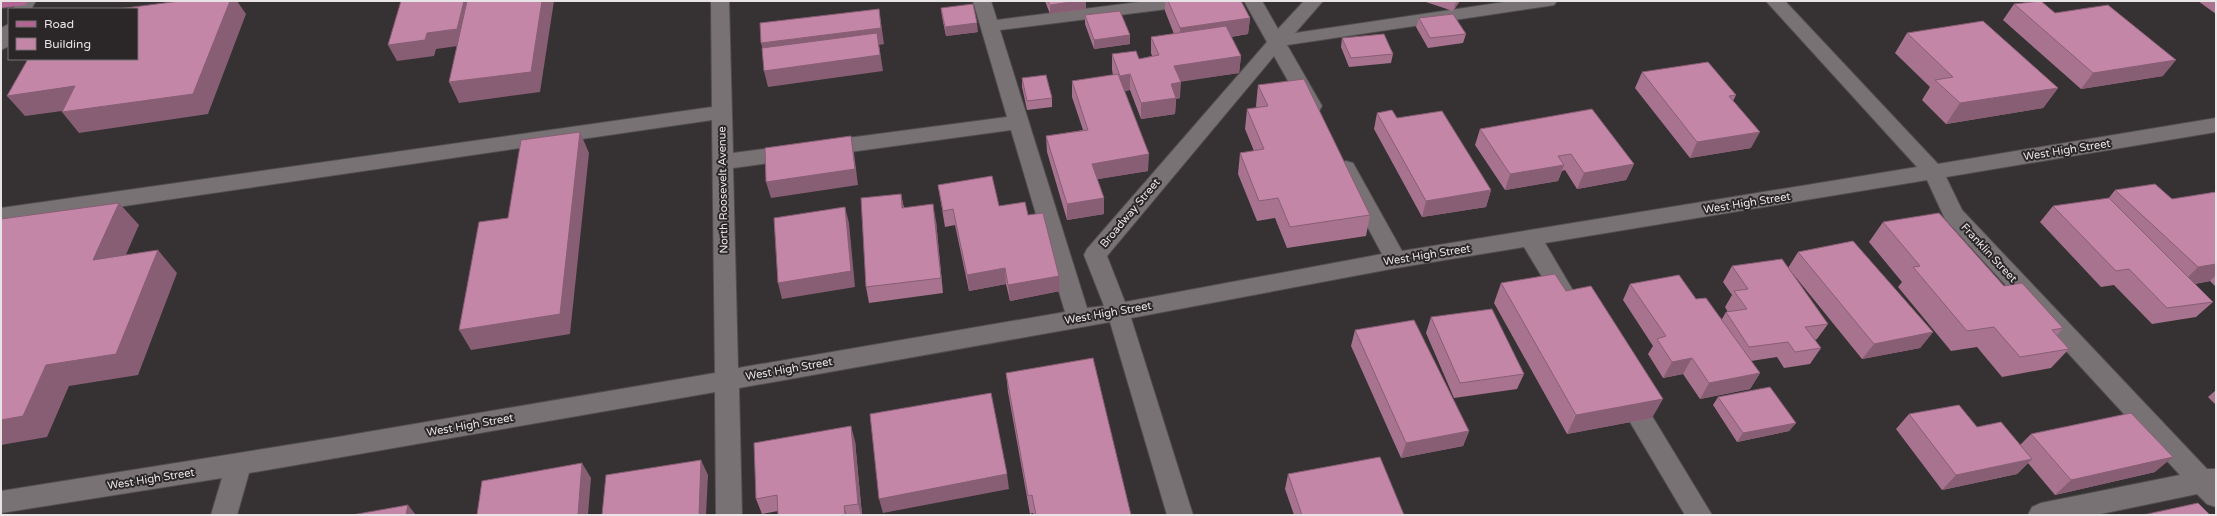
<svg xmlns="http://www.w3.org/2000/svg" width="2217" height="516" font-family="'Varela Round',sans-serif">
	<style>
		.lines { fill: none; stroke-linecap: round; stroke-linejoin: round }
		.minor-casing { stroke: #524e50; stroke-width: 2 }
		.major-casing { stroke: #524e50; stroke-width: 2 }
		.minor { fill: #787275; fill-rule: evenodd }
		.major { fill: #b26592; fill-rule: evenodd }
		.wall { fill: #a8738f }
		.shaded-wall { fill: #885e74 }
		.building { fill: #c386a6; stroke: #885e74 }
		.labels { text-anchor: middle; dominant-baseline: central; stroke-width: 4; stroke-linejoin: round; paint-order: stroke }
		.street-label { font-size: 11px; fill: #e8e4e6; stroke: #2b2729 }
	</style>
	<rect width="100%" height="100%" fill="#363133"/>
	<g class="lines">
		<defs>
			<path id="minor" d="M18,1H36L31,9H13Z
				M711,1H729L733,153L1007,117L973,1H991L997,20L1147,1H1200L1197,5L1191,6L1000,30L1087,308L1104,306L1084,255L1087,249L1267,42L1244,1H1262L1278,29L1304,1H1323L1295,33L1511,1H1557L1554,5L1548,6L1287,45L1322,106L1319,111L1312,112L1305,111L1274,56L1107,256L1125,302L1382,254L1336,168L1339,163L1346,161L1353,163L1402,251L1917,167L1766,1H1785L1938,164L2216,118V132L1946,177L1962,210L2207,469H2216V507L2207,504L2197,494L2096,515H2028L2032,507L2041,503L2180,475L1945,219L1927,180L1545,243L1578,299L1575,305L1567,308L1559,305L1524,247L1396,268L1131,318L1193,515H1167L1110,322L739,388L742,515H716L715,392L249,473L237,515H211L222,478L1,513V491L332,438L715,373L712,120L1,224V208L712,107ZM1011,130L1065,312L738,368L733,168Z
				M9,24V46L1,50V28Z
				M1626,385L1635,388L1712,515H1685L1614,395L1617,388Z"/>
			<path id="major" d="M1,1H28L25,5L1,8Z"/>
		</defs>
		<!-- minor casing -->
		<use href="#minor" class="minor-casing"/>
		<!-- major casing -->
		<use href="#major" class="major-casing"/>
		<!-- minor -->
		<use href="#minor" class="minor"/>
		<!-- major -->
		<use href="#major" class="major"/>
	</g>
	<!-- wall -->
	<path class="wall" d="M1045,1H1086V9L1050,14Z
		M1165,1H1241L1250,18L1248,34L1231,37L1241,56L1239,73L1180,81V98L1176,99L1175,114L1141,119L1130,90L1125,91L1148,171L1097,179L1104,214L1067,220L1047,152L1046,136L1083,130L1072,97V81L1113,75L1112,70V54L1139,59L1152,56L1151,53V37L1174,34L1165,11Z
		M1423,1H1460L1453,11Z
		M2198,1H2216V14Z
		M2014,4L2055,13L2163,76L2081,89L2003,20Z
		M941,8L978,32L946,36L942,17Z
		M1085,15L1130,44L1094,49L1085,24Z
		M1419,18L1466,34L1463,43L1428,48L1416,27Z
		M1907,33L2058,88L2043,108L1946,124L1922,100L1930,87L1895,53Z
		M1342,38L1393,54L1391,63L1349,67L1341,47Z
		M1642,72L1736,95L1733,101L1751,148L1690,158L1635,88Z
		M1022,78L1052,98V107L1027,110L1022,87Z
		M1258,85L1370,215L1366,236L1287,248L1275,218L1257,221L1238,174L1240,153L1254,151L1245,129L1247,109L1257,108L1256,106Z
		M1377,113L1491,190L1486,207L1422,217L1374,129Z
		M1480,129L1634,164L1626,180L1577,189L1565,170L1562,171L1558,181L1505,190L1475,145Z
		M938,185L999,206L1059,276L1060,291L1010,301L1006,284L969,291L955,225L945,227Z
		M2115,190L2172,199L2216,192V287L2210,281L2195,284L2213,302L2196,317L2152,324L2114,285L2101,287L2040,222L2053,206L2108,199Z
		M901,194L904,208L936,221L943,293L869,303L866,287Z
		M1883,222L2004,286L2063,328L2057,335L2069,349L2051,368L2002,377L1977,347L1951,351L1898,287L1902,282L1869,242Z
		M1798,252L1933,332L1920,348L1862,359L1789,269L1828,324L1817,339L1815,340L1821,348L1810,364L1784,368L1777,357L1751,361L1760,373L1750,389L1700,399L1683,374L1663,378L1648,354L1653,346L1623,300L1630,284L1696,299L1722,319L1726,312H1728L1725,307L1732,295L1723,282L1732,266L1788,268Z
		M1501,283L1566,291L1652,418L1567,434L1494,303Z
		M1431,317L1524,374L1517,389L1454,398L1426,333Z
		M1355,330L1469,431L1463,446L1401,458L1351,346Z
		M1006,373L1131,515H1034L1033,513L1030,514L1008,392Z
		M2216,390V405L2208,397Z
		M1718,397L1796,423L1789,431L1737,442L1713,405Z
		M1909,414L1977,427L2020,445L2031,434L2155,472L2055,495L2028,463L2017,474L1942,490L1896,429Z
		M855,441L862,515H778V511L762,514L756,499Z
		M1288,474L1404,515H1294L1285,489Z"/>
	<!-- shaded-wall -->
	<path class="shaded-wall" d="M230,1H237L246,14L208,114L79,133L62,112Z
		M464,1H475L465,45L436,49L434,56L397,61L388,45L427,33Z
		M542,1H554L540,92L459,103L449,82Z
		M1077,1H1086V9L1050,14V5Z
		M1456,1H1460L1453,11L1456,2Z
		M879,9L884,44L879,45L883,71L768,87L764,71L765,59L761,43Z
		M1250,18L1248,34L1179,44L1180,28Z
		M977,23L978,32L946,36L945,27Z
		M1130,35V44L1094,49V40Z
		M1241,56L1239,73L1173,83L1174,66Z
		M2176,60L2163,76L2081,89L2093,73Z
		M1130,74V90L1120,92V76Z
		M1181,82L1180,98L1176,99L1175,114L1141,119V103L1171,84Z
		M75,86L92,107L25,116L7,96Z
		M2058,88L2043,108L1946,124L1960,103Z
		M580,132L589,153L570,334L471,350L459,330Z
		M1760,132L1751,148L1690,158L1697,142Z
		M851,136L854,153L858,185L771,198L766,182Z
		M1149,154L1148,171L1093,180L1092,164Z
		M1634,164L1626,180L1577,189L1584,173Z
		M1564,165L1558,181L1505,190L1510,174Z
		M1491,190L1486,207L1422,217L1426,201Z
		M901,194L904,210L902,208Z
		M1104,198V214L1067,220V204Z
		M119,203L139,225L114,282L93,260Z
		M933,204L936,221L943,293L941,278Z
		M845,207L849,223L855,287L782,299L778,283Z
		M158,250L177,273L138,375L69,386L47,437L1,445V420L46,365Z
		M2216,264V275L2210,281L2178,287L2198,267Z
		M1005,268L1006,284L969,291L967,275Z
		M1059,276L1060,291L1010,301L1008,285Z
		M1933,332L1920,348L1862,359L1874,344Z
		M1692,358L1683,374L1663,378L1672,362Z
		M1760,373L1750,389L1700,399L1709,383Z
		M1663,399L1652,418L1567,434L1576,415Z
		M1796,423L1789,431L1737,442L1743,433Z
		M851,426L855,441L862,515H861L858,504Z
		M1469,431L1463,446L1401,458L1406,443Z
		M2173,457L2155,472L2055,495L2071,480Z
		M2032,459L2017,474L1942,490L1956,475Z
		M701,460L708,475L706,515H699Z
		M582,463L591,478L588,515H578Z
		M1007,474L1009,489L883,513L879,499Z
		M408,505L416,515H406Z
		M844,506L847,515H845Z"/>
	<!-- building -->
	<path class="building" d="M180,1H230L193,94L62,112L75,86L7,96L28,59H137V9H118Z
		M401,1H464L457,29L427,33L425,40L388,45Z
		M467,1H542L531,72L449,82Z
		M1048,1H1077L1050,5Z
		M1168,1H1241L1250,18L1180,28Z
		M2041,1L2055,13L2108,5L2176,60L2093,73L2014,4Z
		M973,4L977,23L945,27L941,8Z
		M879,9L881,28L761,43L760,23Z
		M1120,11L1130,35L1094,40L1085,15Z
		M1453,14L1466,34L1430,38L1419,18Z
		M1983,21L2058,88L1960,103L1935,80L1953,77L1907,33Z
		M1226,26L1241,56L1174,66L1181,82L1171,84L1176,98L1141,103L1130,74L1120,76L1112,54L1136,51L1139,59L1159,55L1151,37Z
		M877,33L880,55L764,71L762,48Z
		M1384,34L1393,54L1351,58L1342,38Z
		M1708,62L1736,95L1729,96L1760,132L1697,142L1642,72Z
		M1118,74L1149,154L1092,164L1104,198L1067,204L1046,136L1088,130L1072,81Z
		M1046,75L1052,98L1027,101L1022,78Z
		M1304,79L1370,215L1290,227L1278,198L1259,201L1240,153L1264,149L1247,109L1268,106L1258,85Z
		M1592,109L1634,164L1584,173L1571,154L1558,156L1564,165L1510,174L1480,129Z
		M1392,110L1397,118L1442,111L1491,190L1426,201L1377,113Z
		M580,132L560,314L459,330L479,222L508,218L521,140Z
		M851,136L855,169L766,182L765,148Z
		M992,176L999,206L1025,202L1028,215L1043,213L1059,276L1008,285L1005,268L967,275L953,209L943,211L938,185Z
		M2155,184L2172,199L2216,192V264L2198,267L2115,190Z
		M901,194L902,208L933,204L941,278L866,287L861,198Z
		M2109,198L2213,302L2167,308L2129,269L2116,271L2053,206Z
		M119,203L93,260L158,250L116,354L46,365L23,416L1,420V219Z
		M845,207L851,271L778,283L774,218Z
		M1939,213L2004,286L2022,283L2063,328L2052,330L2069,349L2020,357L1994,327L1967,331L1913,267L1920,266L1883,222Z
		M1853,241L1933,332L1874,344L1798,252Z
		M1782,259L1828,324L1805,327L1821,348L1795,352L1788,342L1749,347L1726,312L1747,309L1734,291L1748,289L1732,266Z
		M1555,274L1566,291L1591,286L1663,399L1576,415L1501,283Z
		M1679,275L1696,299L1706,298L1760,373L1709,383L1692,358L1672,362L1657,339L1666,336L1630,284Z
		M1492,309L1524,374L1460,383L1431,317Z
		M1414,320L1469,431L1406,443L1355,330Z
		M1093,358L1131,515H1036L1032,495L1028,496L1006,373Z
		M1770,387L1796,423L1743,433L1718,397Z
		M991,393L1007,474L879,499L870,414Z
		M1959,405L1977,427L2001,422L2032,459L1956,475L1909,414Z
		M2131,413L2173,457L2071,480L2031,434Z
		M851,426L858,504L844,506L845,515H778L777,495L756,499L754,443Z
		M1380,457L1404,515H1302L1288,474Z
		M701,460L699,515H602L606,475Z
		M582,463L578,515H477L482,481Z
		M2198,503L2210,515H2143Z
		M408,505L406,515H352Z"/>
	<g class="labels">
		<!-- street labels -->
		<g class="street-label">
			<text transform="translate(2067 150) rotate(-9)">West High Street</text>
			<text transform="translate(723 190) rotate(-91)">North Roosevelt Avenue</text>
			<text transform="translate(1747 203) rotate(-9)">West High Street</text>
			<text transform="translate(1130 213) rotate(-50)">Broadway Street</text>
			<text transform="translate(1989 253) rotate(47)">Franklin Street</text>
			<text transform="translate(1427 255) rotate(-9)">West High Street</text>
			<text transform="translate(1108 313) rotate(-10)">West High Street</text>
			<text transform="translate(789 369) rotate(-10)">West High Street</text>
			<text transform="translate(470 425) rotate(-10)">West High Street</text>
			<text transform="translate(151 479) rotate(-9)">West High Street</text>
		</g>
	</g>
	<!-- border -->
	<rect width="2217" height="516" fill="none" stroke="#e8e4e6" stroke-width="4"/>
	<!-- legend -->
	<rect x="8" y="8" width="130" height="52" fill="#2b2729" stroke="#777375"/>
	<rect x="16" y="21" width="20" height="6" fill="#b26592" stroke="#777375"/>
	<text x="44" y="28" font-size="12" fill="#e8e4e6">Road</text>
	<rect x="16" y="38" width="20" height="12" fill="#c386a6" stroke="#777375"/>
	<text x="44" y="48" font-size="12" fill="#e8e4e6">Building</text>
</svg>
